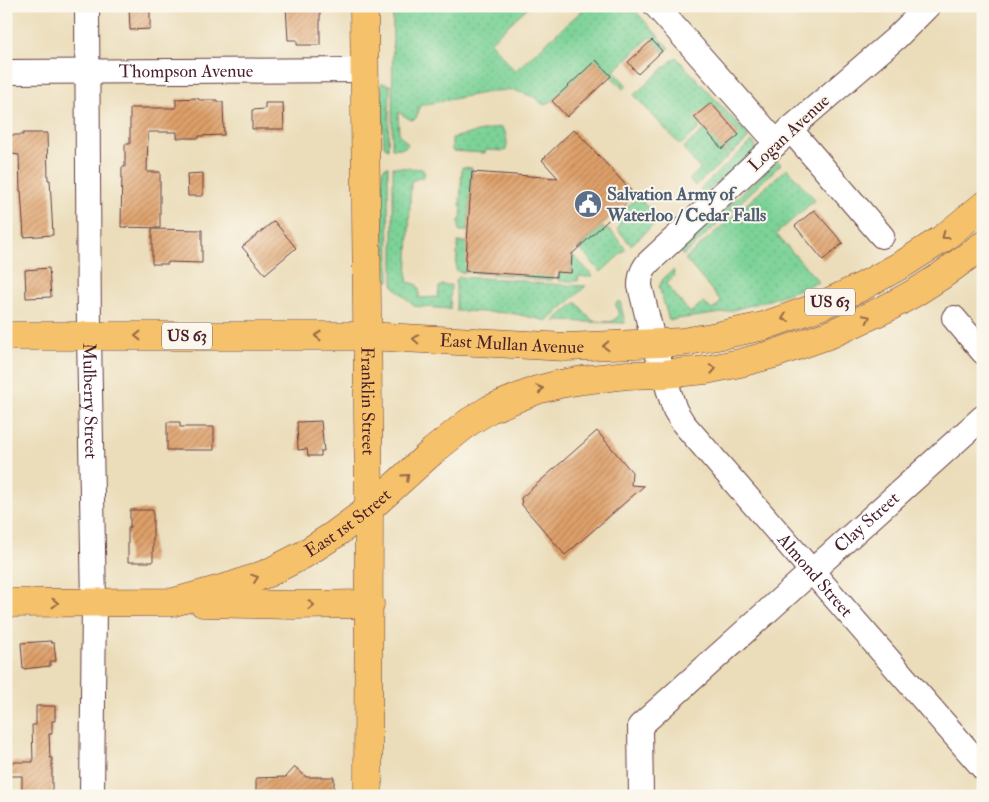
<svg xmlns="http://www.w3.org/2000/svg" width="989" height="802" font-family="'IM FELL Double Pica',serif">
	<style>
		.grass { fill: url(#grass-dots); stroke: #627861 }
		.building { fill: url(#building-hatch) }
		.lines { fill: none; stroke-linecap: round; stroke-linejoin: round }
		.minor-casing { stroke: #623c40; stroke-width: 26 }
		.major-casing { stroke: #623c40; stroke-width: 29 }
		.highway-casing { stroke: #623c40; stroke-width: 29 }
		.minor { stroke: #fff; stroke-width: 24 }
		.major { stroke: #f5c16b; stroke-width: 28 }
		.highway { stroke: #f5c16b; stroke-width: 28 }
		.oneway { stroke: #976848 }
		.labels { text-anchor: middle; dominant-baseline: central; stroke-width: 4; stroke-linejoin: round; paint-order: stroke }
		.shield { fill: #fbf7ec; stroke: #7f6065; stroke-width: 1 }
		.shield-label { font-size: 16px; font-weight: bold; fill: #4a1f2b }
		.street-label { font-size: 18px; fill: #4a1f2b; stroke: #fbf7ec }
		.service-label { font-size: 18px; font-weight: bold; fill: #4e5e75; stroke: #fbf7ec; text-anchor: start }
	</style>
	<defs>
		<pattern id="grass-dots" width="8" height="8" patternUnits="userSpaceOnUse" patternTransform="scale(1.25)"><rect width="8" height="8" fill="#7bd297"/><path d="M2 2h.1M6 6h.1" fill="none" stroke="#6cb482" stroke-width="1.8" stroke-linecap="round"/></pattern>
		<pattern id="building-hatch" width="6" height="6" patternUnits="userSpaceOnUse" patternTransform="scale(1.25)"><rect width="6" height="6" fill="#dea06a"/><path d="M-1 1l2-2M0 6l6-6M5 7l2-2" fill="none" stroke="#b68257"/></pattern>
	</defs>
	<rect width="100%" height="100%" fill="#fbf7ec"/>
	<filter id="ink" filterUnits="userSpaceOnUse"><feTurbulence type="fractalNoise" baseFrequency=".02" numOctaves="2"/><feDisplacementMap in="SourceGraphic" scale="10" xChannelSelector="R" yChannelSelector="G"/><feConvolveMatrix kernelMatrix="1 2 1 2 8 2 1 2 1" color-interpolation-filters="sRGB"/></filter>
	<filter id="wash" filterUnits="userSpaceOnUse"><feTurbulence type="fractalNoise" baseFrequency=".0096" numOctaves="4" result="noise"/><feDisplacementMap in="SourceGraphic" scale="20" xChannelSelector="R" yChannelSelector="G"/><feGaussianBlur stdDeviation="1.12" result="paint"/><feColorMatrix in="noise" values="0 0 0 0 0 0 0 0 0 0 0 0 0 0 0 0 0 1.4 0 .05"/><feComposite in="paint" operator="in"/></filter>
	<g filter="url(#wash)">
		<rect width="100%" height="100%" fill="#ebddba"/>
		<!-- grass -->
		<path class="grass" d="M393,6H529L490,42L515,71L587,6H631L669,48L665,53L650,37L614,71L627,86L623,89L596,60L552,101L544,105L534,97L514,90L494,91L422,105L419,107L417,116L415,119L411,120L398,112L399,134L408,144C405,150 398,148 392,148Z
			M676,57L748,135V139L731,154L725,147L739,134L711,103L695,117L701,124L698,126L700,128L680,145L634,95Z
			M381,83L390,85L388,149L384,146Z
			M499,127L505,131C506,138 509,145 505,151L486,150L485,153L452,151V138Z
			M705,129L729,156L695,186L689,180L700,169L683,148Z
			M752,141L756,146L755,151L705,193H703L700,189Z
			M777,161L781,164L683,256L679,251Z
			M388,166L389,281H385L382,171L384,168Z
			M393,167L422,169L425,173L423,177L411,181L407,282L416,284L419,289V298L438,297L439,287L442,285H451L450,309L414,306L394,287L393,283Z
			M462,167L472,168L468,231H459V220H461L462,206H460Z
			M787,168L815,200L776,234L819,282L769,300L722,313L669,320L659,287L663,279L673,270L674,272L673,277L666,284L690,313L702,303H704L712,310L720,303L721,301L685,259Z
			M638,197L659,220L631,245L617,229L619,227L620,214Z
			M603,226L608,231L610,230L626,249L601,272L579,248Z
			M458,242H467L552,276V280H533L521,276L459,272L456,270Z
			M572,254L593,276L586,277L579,276L578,281H558L559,272H571Z
			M459,277L522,280L532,283L586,286L548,321L511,313L456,311V280Z
			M620,301L625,323L554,321L576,302L593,321L611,322L619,316L616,305V303Z"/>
		<g id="blocks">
			<!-- building -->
			<path class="building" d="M129,6H150V29L130,30Z
				M286,6H320V45H297V40H288Z
				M652,40L662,51L638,74L628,62Z
				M596,60L611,76L567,117L552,101Z
				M198,98L199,100H217V102H223L224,135L199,136V138H177V132H148L147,172H160V228L121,227L122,167H125V144H130V108H176V99Z
				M265,103H283L284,129H252V110L265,109Z
				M711,103L739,135L722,149L694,117Z
				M574,129L635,195L572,254L571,273L556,272V277L465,271L472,172L558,178L542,160Z
				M23,133H47L48,180H50L53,235L24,237L21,191H20L19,155L12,154V151H6V139L11,138V135H23Z
				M203,173V196H188L187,174Z
				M814,210L843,243L823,260L795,226Z
				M274,221L296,248L265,274L242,247Z
				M152,229L202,230V263L168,262V264H152Z
				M49,268L51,297L26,298L25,270Z
				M321,421L324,451H321V456H308L307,449L298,450L297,422Z
				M167,422H180V427H214V450H167Z
				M597,431L632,472L631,485L644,486L565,555L522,505L521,498Z
				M130,510H153V562H128V527H130Z
				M51,641V643H54L56,661H50V666L23,669L21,643Z
				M36,706H55V721H52V734H49L50,758H52V796H22V776H6V762H33L32,725H36Z
				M295,767L306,777H334V796H256V778L286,777Z"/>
		</g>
	</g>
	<g filter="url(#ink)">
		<use href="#blocks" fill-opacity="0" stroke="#623c40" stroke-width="1"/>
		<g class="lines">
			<defs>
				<g id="minor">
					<path id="s1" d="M87,6L89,335L94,603L92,796"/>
					<path d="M656,6L777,143"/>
					<path id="s2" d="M928,6L896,38L790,129L777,143L649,262C642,269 640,276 640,286L654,344L672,401L675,410L683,423L983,768"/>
					<path id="s3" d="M6,72L365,70"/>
					<path d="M790,129L882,236"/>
					<path d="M954,318L983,352"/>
					<path id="s4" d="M641,796L640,726L983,417"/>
				</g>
				<g id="major">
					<path id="s5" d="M364,6L369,509L368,796"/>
				</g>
				<g id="highway">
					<path id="s6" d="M6,336H367L566,347L682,342L712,337L764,326L820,306L861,287L903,264L942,239L983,206"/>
					<path id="s7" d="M6,603L174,602L235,585L268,573L303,555L334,535L369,509L433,451L469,422L490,409L537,390L560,384L583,380L627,375L664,374L706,370L740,363L774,354L831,334L889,307L916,292L941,276L983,245"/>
					<path d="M203,603L292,605L370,604"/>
				</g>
			</defs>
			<!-- minor casing -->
			<use href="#minor" class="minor-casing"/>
			<!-- major casing -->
			<use href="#major" class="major-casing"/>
			<!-- highway casing -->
			<use href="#highway" class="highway-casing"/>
			<!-- minor -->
			<use href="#minor" class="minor"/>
			<!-- major -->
			<use href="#major" class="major"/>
			<!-- highway -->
			<use href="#highway" class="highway"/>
		</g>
		<!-- one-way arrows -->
		<defs><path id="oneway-chevron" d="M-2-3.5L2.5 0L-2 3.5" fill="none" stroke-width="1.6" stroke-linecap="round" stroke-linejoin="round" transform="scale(1.25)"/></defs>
		<g class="oneway">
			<use href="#oneway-chevron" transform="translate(945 236) rotate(144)"/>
			<use href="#oneway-chevron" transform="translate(785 318) rotate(160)"/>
			<use href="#oneway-chevron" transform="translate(867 318) rotate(-26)"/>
			<use href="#oneway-chevron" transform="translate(138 336) rotate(-180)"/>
			<use href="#oneway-chevron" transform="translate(318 336) rotate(-180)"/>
			<use href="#oneway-chevron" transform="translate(416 339) rotate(-177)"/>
			<use href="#oneway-chevron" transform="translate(606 346) rotate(178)"/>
			<use href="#oneway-chevron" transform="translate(713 369) rotate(-11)"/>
			<use href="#oneway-chevron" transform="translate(540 389) rotate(-16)"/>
			<use href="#oneway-chevron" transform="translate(406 477) rotate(-42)"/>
			<use href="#oneway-chevron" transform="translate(255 578) rotate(-19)"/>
			<use href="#oneway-chevron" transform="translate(55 603)"/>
			<use href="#oneway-chevron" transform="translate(311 605) rotate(-1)"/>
		</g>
	</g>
	<!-- icons -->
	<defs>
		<symbol id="civic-disc" viewBox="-11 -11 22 22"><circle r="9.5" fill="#5c6f8a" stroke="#fbf7ec"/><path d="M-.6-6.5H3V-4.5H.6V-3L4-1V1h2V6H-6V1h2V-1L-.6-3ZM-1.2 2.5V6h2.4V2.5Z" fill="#fff"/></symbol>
	</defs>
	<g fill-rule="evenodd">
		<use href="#civic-disc" x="572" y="188" width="32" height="32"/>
	</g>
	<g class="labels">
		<!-- shield labels -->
		<g class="shield">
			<rect x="805" y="288.5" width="50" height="27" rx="4"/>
			<rect x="162" y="322.5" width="50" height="27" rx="4"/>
		</g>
		<g class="shield-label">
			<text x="830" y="302">US 63</text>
			<text x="187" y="336">US 63</text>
		</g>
		<!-- street labels -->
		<g class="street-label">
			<text stroke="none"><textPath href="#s3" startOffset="180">Thompson Avenue</textPath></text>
			<text transform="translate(789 133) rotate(-43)">Logan Avenue</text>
			<text stroke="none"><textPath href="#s6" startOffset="506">East Mullan Avenue</textPath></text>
			<text stroke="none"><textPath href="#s1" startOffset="395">Mulberry Street</textPath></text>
			<text stroke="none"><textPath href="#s5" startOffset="395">Franklin Street</textPath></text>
			<text stroke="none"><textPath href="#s7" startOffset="361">East 1st Street</textPath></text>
			<text stroke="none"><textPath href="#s4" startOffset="375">Clay Street</textPath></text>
			<text stroke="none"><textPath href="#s2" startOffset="751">Almond Street</textPath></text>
		</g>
		<!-- service labels -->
		<g class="service-label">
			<text x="607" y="194">Salvation Army of<tspan x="607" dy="21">Waterloo / Cedar Falls</tspan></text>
		</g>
	</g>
	<!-- margin -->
	<rect width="989" height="802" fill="none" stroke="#fbf7ec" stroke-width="25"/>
</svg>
